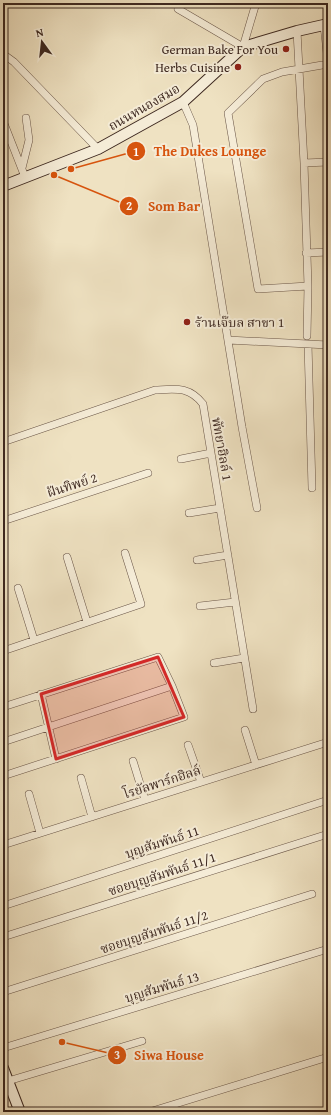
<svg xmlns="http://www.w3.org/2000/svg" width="331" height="1115" font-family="'Gentium Book Plus','Noto Serif Thai',serif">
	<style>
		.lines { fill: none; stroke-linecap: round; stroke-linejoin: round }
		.street-casing { stroke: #6a5648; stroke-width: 8 }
		.secondary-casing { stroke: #3d2820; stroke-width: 12 }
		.street { stroke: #f5ecd7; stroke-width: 7 }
		.secondary { stroke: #f5ecd7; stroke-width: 10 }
		.marked { fill: #d62828; fill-opacity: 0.2; stroke: #d62828; stroke-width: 3; stroke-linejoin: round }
		.poi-dot { fill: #8f2418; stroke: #f5ecd7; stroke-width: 1.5 }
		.labels { text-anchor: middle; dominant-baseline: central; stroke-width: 4; stroke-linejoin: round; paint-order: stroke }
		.poi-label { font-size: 13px; fill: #3d2820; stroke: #f5ecd7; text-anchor: end }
		.street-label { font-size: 13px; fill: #3d2820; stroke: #f5ecd7 }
		.leader { fill: none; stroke: #d7540e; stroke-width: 1.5 }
		.callout-dot { fill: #d7540e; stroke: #f5ecd7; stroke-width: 1.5 }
		.mark-label { font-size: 12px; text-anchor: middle; font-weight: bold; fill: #fff }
		.callout-label { font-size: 14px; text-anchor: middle; font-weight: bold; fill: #d7540e; stroke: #f5ecd7; stroke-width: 4; stroke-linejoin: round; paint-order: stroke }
	</style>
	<rect width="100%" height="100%" fill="#efe2c2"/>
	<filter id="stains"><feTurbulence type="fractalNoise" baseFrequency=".005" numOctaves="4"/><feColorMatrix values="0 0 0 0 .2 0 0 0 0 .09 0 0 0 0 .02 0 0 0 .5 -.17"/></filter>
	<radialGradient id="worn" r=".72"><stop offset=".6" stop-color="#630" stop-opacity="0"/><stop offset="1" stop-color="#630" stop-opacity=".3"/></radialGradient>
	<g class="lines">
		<defs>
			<path id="street" d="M178,9L243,47L256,3
				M324,25L328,62
				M297,31L304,163L308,286L307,336
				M3,54L14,62L98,149
				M183,102L193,125L242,427L257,508
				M3,121L25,177
				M304,163L328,162
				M22,168L29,140L26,118
				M306,253L328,252
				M308,286L258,289L228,113L263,79L282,72L328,64
				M228,340L328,345
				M308,344L312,488
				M3,442L155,390C176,389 189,386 203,404L253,709
				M181,459L211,453
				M189,513L220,508
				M3,521L148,473
				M67,557L87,622
				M197,560L228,555
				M18,588L34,640
				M200,606L235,602
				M3,651L141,604L125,553
				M214,663L244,658
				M41,694L56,759
				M3,707L158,657L172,686L184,717L3,776
				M245,730L256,765
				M3,742L172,686
				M188,745L201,782
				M133,761L145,800
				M81,778L92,817
				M29,794L40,833
				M3,845L328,742
				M3,906L328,800
				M3,937L328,834
				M3,992L312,894
				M3,1048L328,949
				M8,1081L142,1041
				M149,1112L328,1057
				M325,1112L328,1111"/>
			<path id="secondary" d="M3,186L98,149L183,102L243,47L297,31L328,24
				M3,1068L20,1112"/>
		</defs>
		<!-- street casing -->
		<use href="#street" class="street-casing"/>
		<!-- secondary casing -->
		<use href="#secondary" class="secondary-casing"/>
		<!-- street -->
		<use href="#street" class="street"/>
		<!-- secondary -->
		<use href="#secondary" class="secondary"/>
	</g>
	<!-- marked area -->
	<path class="marked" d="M158,657L184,717L56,759L41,694Z"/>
	<!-- markers -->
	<g class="poi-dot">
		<circle cx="286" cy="49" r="4"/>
		<circle cx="238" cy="67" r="4"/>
		<circle cx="187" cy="322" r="4"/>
	</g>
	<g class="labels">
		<!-- poi labels -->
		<g class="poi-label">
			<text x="278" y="49">German Bake For You</text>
			<text x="230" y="67">Herbs Cuisine</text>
			<text x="195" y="322" text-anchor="start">ร้านเจ๊บล สาขา 1</text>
		</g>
		<!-- street labels -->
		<g class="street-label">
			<text transform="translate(144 107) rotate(-30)">ถนนหนองสมอ</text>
			<text transform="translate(222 449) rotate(80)">พัทยาฮิลล์ 1</text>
			<text transform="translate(72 485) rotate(-18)">ฝันทิพย์ 2</text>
			<text transform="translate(162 782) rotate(-18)">โรยัลพาร์กฮิลล์</text>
			<text transform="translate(162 842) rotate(-18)">บุญสัมพันธ์ 11</text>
			<text transform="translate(162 874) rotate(-18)">ซอยบุญสัมพันธ์ 11/1</text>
			<text transform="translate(154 932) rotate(-18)">ซอยบุญสัมพันธ์ 11/2</text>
			<text transform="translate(162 987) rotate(-17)">บุญสัมพันธ์ 13</text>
		</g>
	</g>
	<!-- callouts -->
	<path class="leader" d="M71 169L136 151M54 175L129 206M62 1042L117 1055"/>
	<g class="callout-dot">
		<circle cx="71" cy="169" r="4"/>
		<circle cx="54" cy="175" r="4"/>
		<circle cx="62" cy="1042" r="4"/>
		<circle cx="136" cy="151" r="10"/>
		<circle cx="129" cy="206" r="10"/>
		<circle cx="117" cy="1055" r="10"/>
	</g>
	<g class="mark-label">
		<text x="136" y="156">1</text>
		<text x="129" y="210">2</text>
		<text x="117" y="1059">3</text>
	</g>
	<g class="callout-label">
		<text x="210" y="156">The Dukes Lounge</text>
		<text x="174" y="211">Som Bar</text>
		<text x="169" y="1060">Siwa House</text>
	</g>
	<!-- margin -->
	<rect width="331" height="1115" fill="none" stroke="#efe2c2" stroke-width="16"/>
	<rect x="4" y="4" width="323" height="1107" fill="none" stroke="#3d2820" stroke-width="2"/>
	<rect x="8" y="8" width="315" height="1099" fill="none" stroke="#3d2820"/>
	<!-- north arrow -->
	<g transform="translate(42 42) rotate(345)" stroke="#f5ecd7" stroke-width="3" paint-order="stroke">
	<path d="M0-3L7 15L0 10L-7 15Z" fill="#3d2820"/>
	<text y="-6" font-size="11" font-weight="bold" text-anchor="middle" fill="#3d2820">N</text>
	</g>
	<rect width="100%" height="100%" filter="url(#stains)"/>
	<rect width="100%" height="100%" fill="url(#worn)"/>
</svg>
